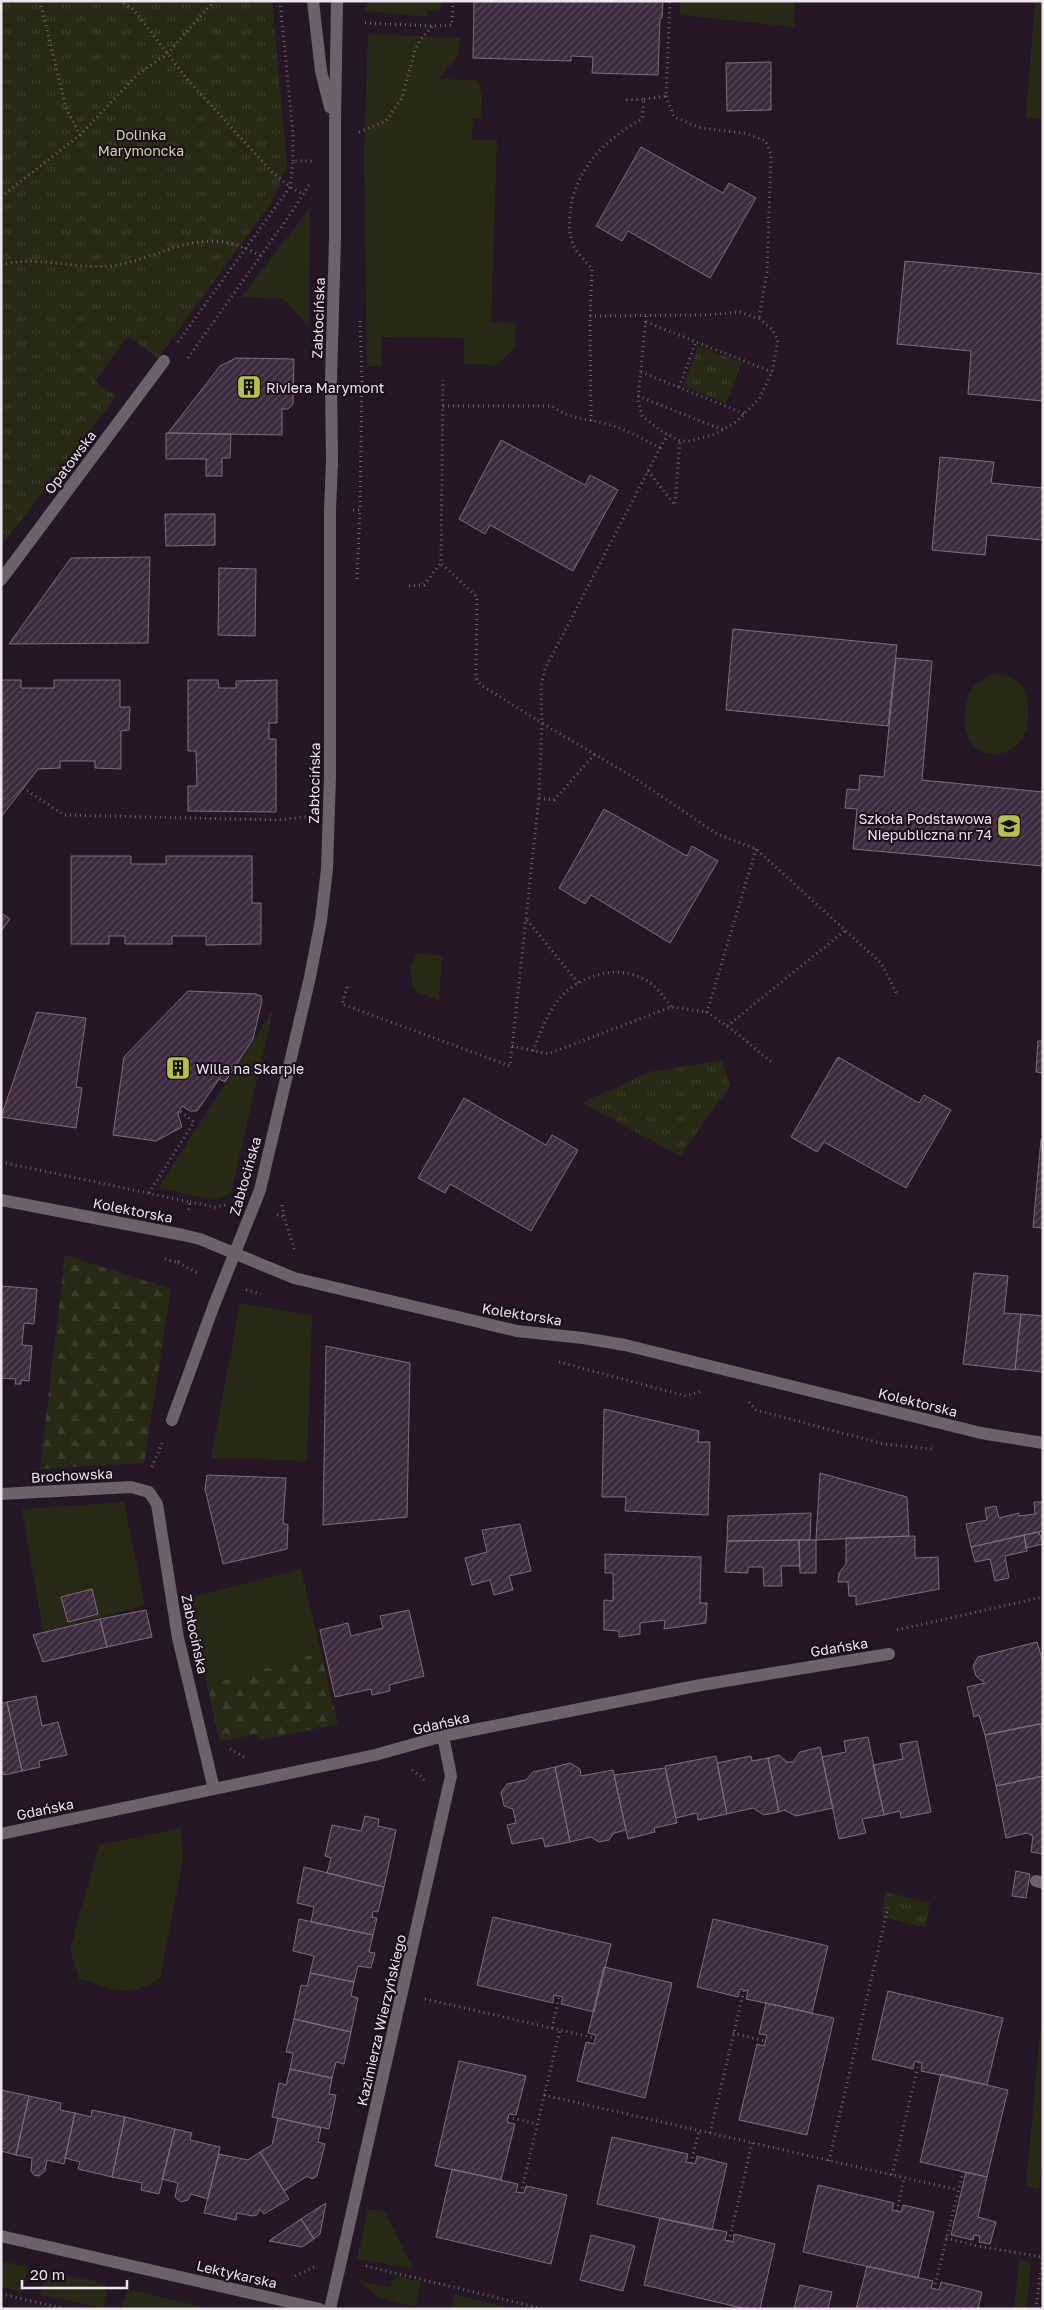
<svg xmlns="http://www.w3.org/2000/svg" width="1044" height="2310" font-family="'Golos Text',sans-serif">
	<style>
		.grass { fill: #272915 }
		.forest { fill: url(#forest-firs) }
		.park { fill: url(#park-tufts) }
		.building { fill: url(#building-hatch); stroke: #7e6c7e }
		.lines { fill: none; stroke-linecap: round; stroke-linejoin: round }
		.path { stroke: #716471; stroke-width: 3; stroke-dasharray: 1 4; stroke-linecap: butt }
		.minor { stroke: #6d626c; stroke-width: 12 }
		.labels { text-anchor: middle; dominant-baseline: central; stroke-width: 4; stroke-linejoin: round; paint-order: stroke }
		.park-label { font-size: 14px; fill: #d0d69e; stroke: #1b0d1b }
		.street-label { font-size: 14px; fill: #efe5ef; stroke: #1b0d1b }
		.poi-label { font-size: 14px; fill: #efe5ef; stroke: #1b0d1b; text-anchor: start }
	</style>
	<defs>
		<pattern id="forest-firs" width="22" height="20" patternUnits="userSpaceOnUse" patternTransform="scale(1.25)"><rect width="22" height="20" fill="#272915"/><path d="M5 1l3.5 6h-7zM16 11l3.5 6h-7z" fill="#3c3e2c"/></pattern>
		<pattern id="park-tufts" width="24" height="20" patternUnits="userSpaceOnUse" patternTransform="scale(1.25)"><rect width="24" height="20" fill="#272915"/><path d="M3 7l-1-3M5 7V3M7 7l1-3M15 17l-1-3M17 17v-4M19 17l1-3" fill="none" stroke="#3c3e2c"/></pattern>
		<pattern id="building-hatch" width="6" height="6" patternUnits="userSpaceOnUse" patternTransform="scale(1.25)"><rect width="6" height="6" fill="#3e2a3e"/><path d="M-1 1l2-2M0 6l6-6M5 7l2-2" fill="none" stroke="#5a495a"/></pattern>
	</defs>
	<rect width="100%" height="100%" fill="#241624"/>
	<!-- grass -->
	<path class="grass" d="M368,1H442L441,11L428,10L427,17L365,11Z
		M680,1H795L794,27L680,15Z
		M1035,1H1043V120L1026,118Z
		M368,34L460,38L458,56L438,79L477,80L482,93L481,118L473,119L472,140H497L491,322L516,323L514,349L496,365L464,364V338L382,337L381,367L367,366L364,155Z
		M310,208L309,327L283,299L241,297Z
		M994,674C1021,675 1028,690 1028,715C1028,724 1026,736 1019,743C1007,757 984,759 972,744C961,729 963,705 972,689C977,682 986,678 994,674Z
		M417,953L442,956L439,1000L419,993L413,987L410,969Z
		M273,1010L231,1194L215,1200L158,1188Z
		M240,1303L312,1316L307,1461L211,1458Z
		M124,1502L145,1606L43,1632L22,1509Z
		M301,1569L321,1652L207,1685L188,1598Z
		M181,1828L183,1859L160,1979C124,2000 116,1988 79,1979L70,1950L99,1845Z
		M1043,2000V2158L1039,2189L1026,2186Z
		M368,2209L385,2212L413,2269L357,2259Z
		M1019,2260L1031,2262L1026,2309H1014Z
		M1,2261L28,2267L22,2292L1,2287Z
		M47,2271L106,2284L107,2295L104,2309L40,2294Z
		M399,2276L421,2282L415,2307L378,2297L361,2282L391,2287V2282Z
		M128,2289L207,2308L120,2309Z
		M454,2294L514,2309H450Z"/>
	<!-- forest -->
	<path class="forest" d="M65,1255L171,1289L144,1463L40,1469Z
		M321,1652L338,1724L261,1740L255,1734L220,1742L207,1685Z"/>
	<!-- park -->
	<path class="park" d="M1,1H272L287,166L271,203L158,358L128,336L95,381L116,396L1,546Z
		M698,346L742,363L726,403L683,386Z
		M722,1060L730,1086L680,1156L582,1103L649,1072Z
		M886,1892L931,1903L925,1928L881,1916Z"/>
	<!-- building -->
	<path class="building" d="M474,1H663L662,18H660L658,75L592,73L593,57L571,56V61L473,58Z
		M771,62V110L727,111L726,63Z
		M641,147L723,193L729,183L756,198L710,278L628,231L622,241L596,226Z
		M905,261L1043,274V401L968,394L971,351L897,344Z
		M236,358L294,359L293,404L288,409H282V435L168,433L220,366Z
		M166,433L231,434L230,458H222V476H206V459H166Z
		M501,440L585,485L590,475L618,490L573,571L490,525L485,534L459,519Z
		M940,457L994,462L991,483L1043,488V540L987,535L985,555L932,550Z
		M165,514H215V545L166,546Z
		M150,557L148,643L9,644L71,558Z
		M219,568L256,569L255,636L218,635Z
		M733,629L897,645L888,726L726,710Z
		M896,658L932,661L922,780L1043,792V866L853,849L857,809L845,808L847,789L859,790L860,775L884,777Z
		M3,680H21V688H54V680H120V707H130L129,730L121,731V769L95,768V761H60V768L38,769L1,817V682Z
		M188,680H218L219,688H236V681L277,680V723H269V739H276V812L188,811V786H197L196,751H188Z
		M604,809L687,856L692,846L718,861L670,943L591,895L585,904L559,888Z
		M71,856H131V864H166V856H252V903H261V944L206,945V936H172V944H125V936H109V944H71Z
		M1,913L10,919L1,931Z
		M188,991L256,994L261,996L262,1001L253,1039L225,1082L219,1079L197,1111H190L182,1106L178,1114L182,1127L156,1141L113,1135L124,1057Z
		M37,1012L86,1018L76,1087L82,1088L76,1128L1,1117Z
		M1038,1041H1043V1073L1036,1072Z
		M838,1057L919,1103L924,1095L951,1110L906,1188L824,1142L817,1152L791,1137Z
		M464,1098L546,1145L552,1135L578,1150L531,1231L450,1184L445,1193L418,1178Z
		M1041,1139L1043,1140V1228L1033,1227Z
		M974,1273L1008,1276L1004,1313L1021,1314L1015,1370L963,1364Z
		M1,1286L37,1289L34,1324L24,1323L22,1345L32,1346L29,1381L21,1380V1384H15L16,1379L1,1378Z
		M1021,1314L1043,1316V1372L1015,1369Z
		M326,1346L410,1363L407,1517L323,1525Z
		M604,1409L699,1431L698,1442H710L708,1515L625,1511L626,1497H602Z
		M820,1473L907,1497L909,1536L816,1540Z
		M207,1475L286,1478L283,1523L288,1525L287,1549L223,1564L205,1489Z
		M1034,1502H1043V1531L971,1547L966,1524L987,1520L985,1508L996,1506L999,1518L1019,1513V1516L1035,1514Z
		M811,1513L810,1540L727,1541L728,1516Z
		M520,1524L531,1571L509,1576L513,1590L494,1595L490,1580L472,1585L465,1558L487,1552L482,1530Z
		M1039,1532L1043,1544L1026,1548L1024,1535Z
		M1024,1535L1027,1551L1005,1556L1009,1578L995,1581L990,1559L975,1562L971,1547Z
		M915,1536V1558L938,1557L939,1589L856,1605V1596H849L848,1582H838L839,1573L846,1564V1538Z
		M799,1540L800,1566H781L782,1586H764L763,1567H748V1573L725,1572L727,1541Z
		M799,1540H816V1573H800Z
		M605,1554L701,1557L700,1603H707L706,1623L664,1629L665,1620L640,1623V1634L619,1637V1631L604,1630V1600L613,1601V1573H605Z
		M92,1589L98,1614L68,1622L61,1597Z
		M146,1610L152,1637L107,1647L100,1619Z
		M409,1610L424,1676L389,1685L390,1691L372,1695L371,1689L335,1697L320,1630L348,1623L351,1636L383,1628L380,1616Z
		M100,1619L107,1647L43,1662L33,1635Z
		M1037,1642L1043,1662V1723L985,1735L979,1715L974,1717L967,1687L985,1683L976,1676L973,1666L978,1657Z
		M36,1696L42,1726L58,1722L67,1755L39,1761L40,1767L22,1771L7,1702Z
		M7,1702L22,1771L4,1775L1,1769V1704Z
		M1041,1724L1043,1776L996,1786L985,1735Z
		M868,1737L884,1815L862,1819L866,1833L839,1839L822,1757L846,1752L844,1741Z
		M917,1741L931,1812L901,1818L900,1811L884,1815L873,1765L903,1759L900,1744Z
		M820,1747L833,1808L796,1816L784,1810L779,1812L768,1758L779,1755L787,1762H793L800,1752Z
		M716,1756L727,1814L698,1820L697,1813L676,1818L665,1766Z
		M751,1756L752,1761L768,1758L779,1812L764,1815L753,1808L727,1814L717,1763Z
		M570,1763L580,1769L581,1776L613,1770L626,1830L614,1833L609,1840L599,1842L591,1837L570,1842L555,1767Z
		M555,1767L570,1842L545,1847L543,1838L512,1844L507,1825L516,1823L513,1809L504,1806L501,1792L507,1784L526,1780L533,1772Z
		M665,1768L677,1823L654,1828L655,1832L628,1839L614,1775Z
		M1043,1776V1854L1031,1852L1033,1836L1027,1833L1006,1838L996,1786Z
		M365,1816L379,1819L378,1826L396,1830L384,1887L327,1873L331,1858L325,1856L332,1825L361,1831Z
		M304,1867L384,1887L378,1912L373,1911L372,1917L377,1918L373,1935L311,1922L314,1907L297,1903Z
		M1016,1871L1030,1874L1026,1898L1012,1896Z
		M493,1917L611,1944L594,2012L561,2004L563,1997L554,1995L553,2003L477,1985Z
		M299,1919L373,1935L369,1952L375,1953L371,1968L358,1966L354,1982L310,1973L314,1956L293,1951Z
		M713,1919L828,1946L812,2013L746,1999L748,1991L740,1989L738,1997L697,1987Z
		M604,1967L672,1983L645,2098L577,2081L586,2042L594,2044L596,2035L588,2033Z
		M310,1973L354,1982L351,1996L358,1998L351,2032L294,2019L301,1985L307,1986Z
		M888,1991L1003,2018L987,2085L921,2071L922,2063L915,2061L913,2069L872,2059Z
		M766,2003L834,2018L807,2135L739,2120L757,2044L764,2046L767,2035L759,2034Z
		M294,2019L351,2032L344,2064L336,2062L332,2078L290,2069L293,2053L286,2052Z
		M459,2061L526,2076L516,2115L509,2114L508,2117L507,2122L515,2124L501,2180L435,2166Z
		M290,2069L332,2078L329,2094L336,2095L329,2129L272,2117L279,2083L286,2085Z
		M941,2074L1008,2090L987,2177L920,2162Z
		M1,2090L29,2096L16,2155L1,2151Z
		M29,2096L61,2103L60,2110L75,2113L64,2164L47,2160L45,2171L39,2176L34,2175L31,2171L32,2158L16,2155Z
		M92,2110L125,2117L112,2177L78,2169L80,2162L65,2158L75,2113L91,2117Z
		M125,2117L175,2129L159,2194L141,2190L142,2183L112,2177Z
		M278,2118L321,2128L318,2142L325,2144L317,2176L312,2179L307,2176L284,2191L260,2152L272,2145Z
		M175,2129L192,2133L190,2140L220,2147L208,2199L191,2194L188,2200L181,2202L175,2197L178,2183L162,2179Z
		M612,2137L688,2154L686,2162L695,2164L697,2156L727,2164L712,2230L597,2204Z
		M260,2152L289,2199L264,2214L260,2209L257,2215L253,2216L237,2213L236,2220L204,2213L219,2154L248,2160Z
		M452,2169L518,2184L516,2192L524,2193L526,2186L567,2195L551,2264L436,2237Z
		M966,2172L987,2177L978,2217L996,2222L990,2244L979,2242L980,2236L974,2235L973,2240L951,2235Z
		M818,2185L894,2203L892,2210L901,2212L903,2205L934,2212L918,2278L803,2252Z
		M326,2203L320,2234L314,2239L301,2219Z
		M660,2218L727,2232L725,2240L733,2242L734,2234L775,2244L760,2309H746L644,2285Z
		M301,2219L314,2239L302,2247L269,2241Z
		M591,2235L635,2246L623,2291L580,2280Z
		M867,2266L933,2281L931,2288L939,2290L941,2282L982,2292L978,2309H856Z
		M800,2285L832,2292L828,2309H794Z"/>
	<g class="lines">
		<!-- path -->
		<path class="path" d="M40,1L66,108L80,135
			M119,1L133,9L188,80L272,172L290,187L303,194
			M280,1L293,133V161
			M365,23L433,26L452,25L453,1
			M666,96L674,117L701,128L744,133L766,141L771,155L767,272L759,319
			M644,99L666,96L670,1
			M359,132L386,121L402,98L415,50L421,39L433,26
			M1,197L80,135L138,74L167,54L214,1
			M1,265C36,255 74,269 109,266C145,263 177,240 213,241C229,241 247,248 261,256
			M590,316L706,315L740,312L759,319L772,329L778,340L772,372L759,399L737,421L716,434L691,441H680L661,431L642,416L638,400L646,316
			M646,322L772,372
			M178,342L290,187L293,161H312
			M188,358L296,206L310,183
			M641,372L745,414
			M679,387L696,342
			M638,396L723,430
			M443,406H552C571,420 585,418 607,424C626,429 643,439 660,448L545,669L541,686L542,723L633,777L717,834L756,849L881,963L897,994
			M591,421L590,316L592,269C586,261 576,253 573,244C569,234 569,225 570,214C574,170 605,139 642,119L644,99L625,100
			M660,448L668,435
			M648,471L675,505L680,441
			M353,510H360L362,381L360,321
			M357,579L360,510
			M409,586L424,585L441,563
			M23,788L64,815L277,820L306,817
			M539,798L554,800L595,754
			M756,849L707,1012L739,1035L771,1062
			M527,920L579,984
			M347,987L342,1004L510,1066L539,798L542,723L481,685L476,678L477,597L441,563L443,380
			M727,1026L846,930
			M512,1046L548,1054L671,1007L707,1012
			M533,1051C541,1031 550,1005 567,991C592,970 631,963 657,989C662,994 667,1001 671,1007
			M1,1162L190,1202L188,1211
			M149,1193L194,1122L180,1111
			M190,1202L215,1207L227,1205
			M282,1205L284,1217
			M277,1215L284,1217L295,1252
			M165,1259L178,1263L179,1258
			M178,1263L200,1274
			M246,1290L261,1294
			M559,1362L686,1396L703,1391
			M749,1402L756,1410L884,1444L932,1449
			M152,1467L163,1441
			M897,1630L1043,1597
			M230,1749L244,1757
			M412,1770L422,1777L424,1781
			M425,1999L595,2038
			M552,2028L559,1996
			M733,2033L765,2041
			M544,2095L958,2190
			M508,2117L537,2124
			M710,2133L744,1990
			M829,2161L888,1907
			M691,2163L699,2131
			M892,2175L919,2062
			M521,2193L560,2030
			M897,2211L904,2178
			M946,2238L978,2246L1042,2257
			M729,2241L752,2143
			M366,2266L544,2309
			M295,2276L314,2267
			M934,2289L963,2172
			M1,2294L66,2309
			M1036,2309L1043,2253"/>
		<!-- minor -->
		<path class="minor" d="M313,1L321,71L330,107
			M1,580L164,361
			M1,1200L183,1235L200,1239L294,1278L517,1331L583,1338L625,1345L981,1433L1043,1443
			M172,1420L214,1305L260,1190L310,977L321,920L327,869L330,776V510L332,462L331,380L335,239V123L337,1
			M1,1494L131,1487L149,1492L157,1504L178,1638L214,1789
			M1,1834L375,1755L443,1736L701,1685L889,1654
			M1036,1881L1043,1883
			M1,2236L320,2309
			M330,2309L451,1776L443,1736"/>
	</g>
	<!-- icons -->
	<defs>
		<symbol id="building-square" viewBox="-11 -11 22 22"><rect x="-9" y="-9" width="18" height="18" rx="4" fill="#b7c147" stroke="#1b0d1b"/><path d="M-4-6H4V6H1V3H-1V6H-4ZM-2.5-4.3h1.7v1.8h-1.7ZM.8-4.3h1.7v1.8H.8ZM-2.5-1h1.7V.8h-1.7ZM.8-1h1.7V.8H.8Z" fill="#111"/></symbol>
		<symbol id="school-square" viewBox="-11 -11 22 22"><rect x="-9" y="-9" width="18" height="18" rx="4" fill="#b7c147" stroke="#1b0d1b"/><path d="M0-5L7-2L0 1L-7-2ZM-4 1L0 2.5L4 1V4Q0 6-4 4Z" fill="#111"/></symbol>
	</defs>
	<g fill-rule="evenodd">
		<use href="#building-square" x="235" y="373" width="28" height="28"/>
		<use href="#school-square" x="995" y="812" width="28" height="28"/>
		<use href="#building-square" x="164" y="1054" width="28" height="28"/>
	</g>
	<g class="labels">
		<!-- park labels -->
		<g class="park-label">
			<text x="141" y="134">Dolinka<tspan x="141" dy="16">Marymoncka</tspan></text>
		</g>
		<!-- street labels -->
		<g class="street-label">
			<text transform="translate(318 318) rotate(-88)">Zabłocińska</text>
			<text transform="translate(70 462) rotate(-53)">Opatowska</text>
			<text transform="translate(314 783) rotate(-89)">Zabłocińska</text>
			<text transform="translate(245 1176) rotate(-74)">Zabłocińska</text>
			<text transform="translate(133 1210) rotate(11)">Kolektorska</text>
			<text transform="translate(522 1314) rotate(9)">Kolektorska</text>
			<text transform="translate(918 1402) rotate(14)">Kolektorska</text>
			<text transform="translate(72 1475) rotate(-3)">Brochowska</text>
			<text transform="translate(195 1634) rotate(78)">Zabłocińska</text>
			<text transform="translate(839 1647) rotate(-9)">Gdańska</text>
			<text transform="translate(441 1723) rotate(-13)">Gdańska</text>
			<text transform="translate(45 1809) rotate(-12)">Gdańska</text>
			<text transform="translate(381 2020) rotate(-77)">Kazimierza Wierzyńskiego</text>
			<text transform="translate(237 2274) rotate(13)">Lektykarska</text>
		</g>
		<!-- poi labels -->
		<g class="poi-label">
			<text x="266" y="387">Riviera Marymont</text>
			<text x="992" y="818" text-anchor="end">Szkoła Podstawowa<tspan x="992" dy="16">Niepubliczna nr 74</tspan></text>
			<text x="196" y="1068">Willa na Skarpie</text>
		</g>
	</g>
	<!-- border -->
	<rect width="1044" height="2310" fill="none" stroke="#efe5ef" stroke-width="5"/>
	<!-- scale -->
	<path d="M22 2280v8h105v-8" fill="none" stroke="#efe5ef" stroke-width="2.5"/>
	<text x="30" y="2280" font-size="15" fill="#efe5ef" stroke="#1b0d1b" stroke-width="4" paint-order="stroke">20 m</text>
</svg>
